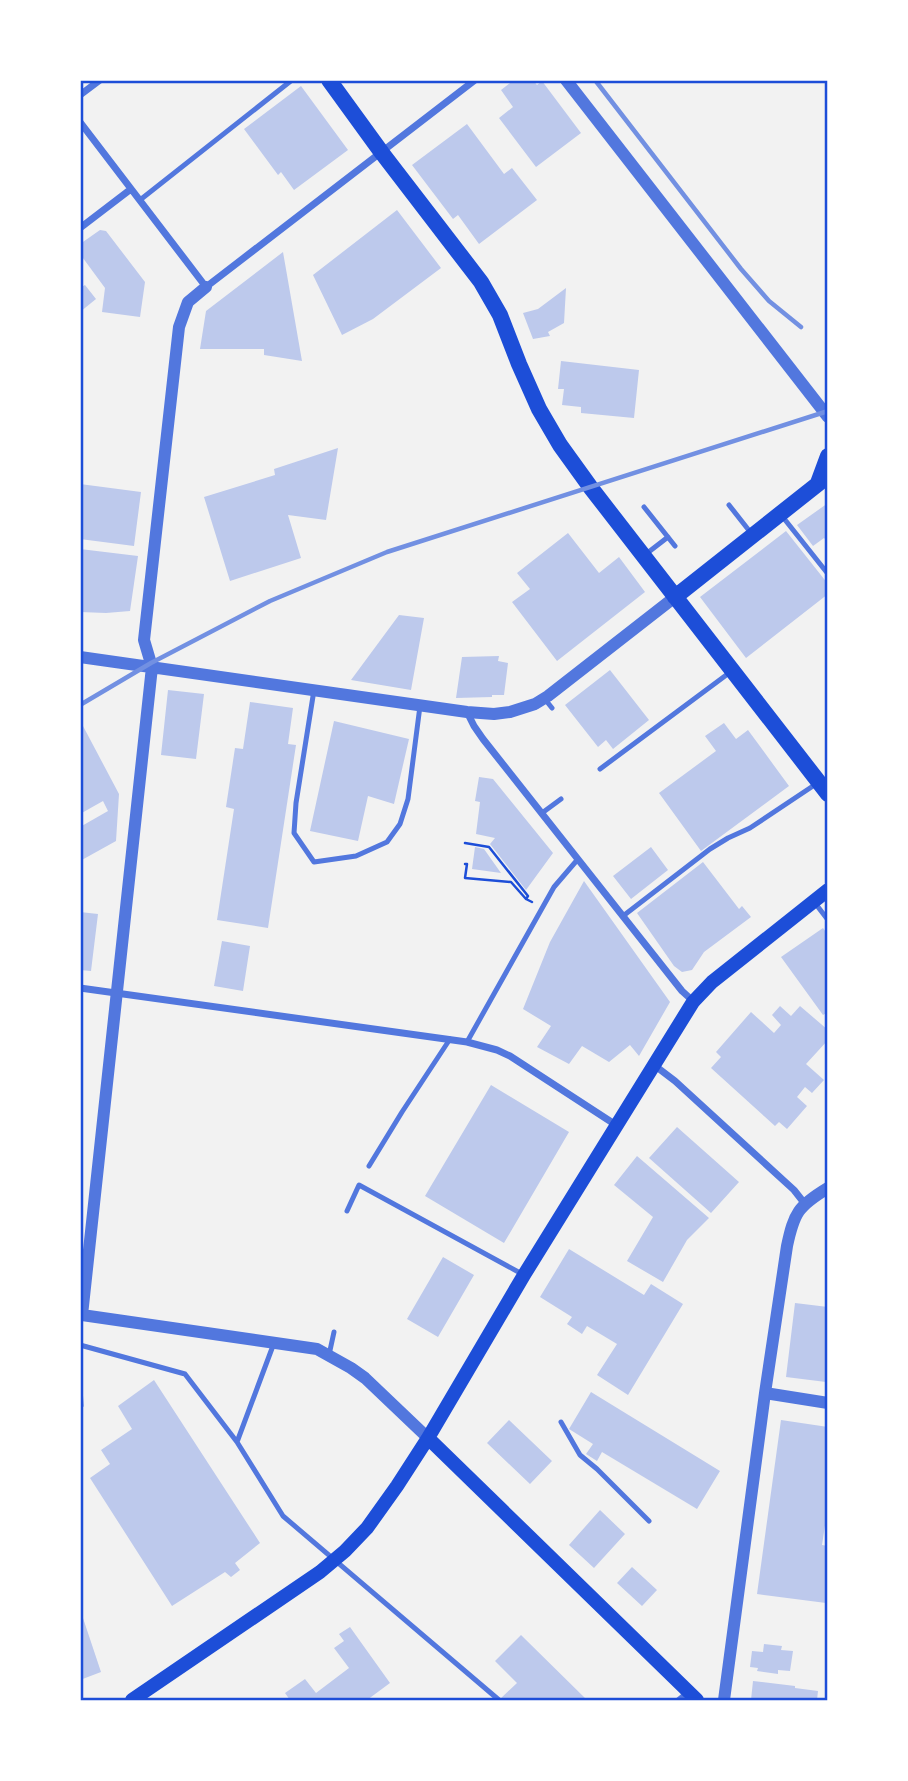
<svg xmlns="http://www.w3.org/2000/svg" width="908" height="1781" font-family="Montserrat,sans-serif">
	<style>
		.building { fill: #bdc9ec }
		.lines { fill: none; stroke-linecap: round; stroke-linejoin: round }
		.path { stroke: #1d4ed8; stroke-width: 2.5 }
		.service { stroke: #5277de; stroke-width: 5 }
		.minor { stroke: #5277de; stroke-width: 7 }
		.tertiary { stroke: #5277de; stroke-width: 12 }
		.secondary { stroke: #1d4ed8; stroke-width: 14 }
		.primary { stroke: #1d4ed8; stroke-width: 16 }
		.rail { stroke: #7290e2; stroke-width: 4.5 }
		.neatline { fill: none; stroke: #1d4ed8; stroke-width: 2.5 }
	</style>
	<rect width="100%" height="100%" fill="#f2f2f2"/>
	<!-- building -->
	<path class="building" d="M514,80H533L537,85L542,81L581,133L536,167L499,118L513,107L501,90Z
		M301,86L348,150L294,190L281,172L278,175L244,129Z
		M467,124L504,174L512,168L537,200L479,244L458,215L453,219L412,165Z
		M397,210L441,268L373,319L342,335L313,275Z
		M100,230L106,231L145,282L140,317L102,312L105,288L80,254V244Z
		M283,252L302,361L264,355V349H200L206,311Z
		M85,285L96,299L80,312V288Z
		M566,288L564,323L548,332L550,336L533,339L523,313L538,309Z
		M561,361L639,370L634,418L581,413V407L562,405L564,389H558Z
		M338,448L326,520L288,515L301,558L230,581L204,497L275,475L274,469Z
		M80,484L141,492L134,546L80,539Z
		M828,503V542L824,538L813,546L797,525Z
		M786,531L828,584V594L746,658L700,597Z
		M568,533L599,573L619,557L645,592L557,661L512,602L530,589L517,573Z
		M80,549L138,556L130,611L106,613L80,612Z
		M399,615L424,618L411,690L351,680Z
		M499,656L498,661L508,663L504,695H492V697L456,698L462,657Z
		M610,670L649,720L613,749L606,740L598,747L565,705Z
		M168,690L204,694L196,759L161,755Z
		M250,702L293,708L288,744L296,745L268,928L217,920L234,809L226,807L235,748L243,749Z
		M334,721L409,739L394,804L368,796L358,841L310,831Z
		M724,723L736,739L748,730L789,786L701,851L659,793L716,751L705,736Z
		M83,726L119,794L116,841L80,861V827L108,811L103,801L80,814V727Z
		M479,777L493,779L553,853L526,890L490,844L495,838L476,834L480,802L475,801Z
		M475,847L484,849L501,873L472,869Z
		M651,847L668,870L631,899L613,876Z
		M703,862L739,909L742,906L751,917L704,952L692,970L682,972L674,966L637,913Z
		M584,881L670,1002L639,1056L630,1045L609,1062L582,1046L569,1064L537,1047L551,1026L523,1009L550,942Z
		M80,912L98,914L91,971L80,970Z
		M823,928L828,935V1012L823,1015L781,957Z
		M222,941L250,946L243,991L214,986Z
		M780,1006L791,1016L800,1006L828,1030V1040L806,1064L824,1080L812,1093L805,1087L797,1097L807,1106L787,1129L779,1122L775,1126L711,1068L721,1057L716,1052L751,1012L774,1033L781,1025L772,1015Z
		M491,1085L569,1132L504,1243L425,1196Z
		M677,1127L739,1182L711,1213L649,1158Z
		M637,1156L709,1218L687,1240L663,1282L627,1261L653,1217L614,1185Z
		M569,1249L644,1295L651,1284L683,1304L628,1395L597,1375L617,1344L587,1326L582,1334L567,1324L572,1317L540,1297Z
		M443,1257L474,1275L438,1337L407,1319Z
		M795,1303L828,1307V1365L826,1382L786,1377Z
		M154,1380L260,1543L235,1563L240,1570L231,1577L225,1572L172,1606L90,1478L110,1464L101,1450L132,1429L118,1406Z
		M591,1392L720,1471L697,1509L602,1452L597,1461L586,1454L593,1444L569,1429Z
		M509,1420L552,1461L530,1484L487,1443Z
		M781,1420L828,1427V1506L822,1545L828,1546L825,1572H828L826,1603L757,1594Z
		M600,1510L625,1534L594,1568L569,1545Z
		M632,1567L657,1590L642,1606L617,1583Z
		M80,1609L101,1672L80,1680Z
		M350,1627L390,1683L367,1700H290L285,1693L305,1679L316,1693L349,1668L334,1648L344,1641L339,1634Z
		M521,1635L587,1700H499L517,1683L495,1661Z
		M764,1644L782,1646L781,1650L793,1651L790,1671L778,1670V1674L757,1671L758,1668L750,1667L752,1651L763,1652Z
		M753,1681L795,1686V1688L818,1691L817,1700H751Z"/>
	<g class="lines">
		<!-- path -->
		<path class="path" d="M465,843L489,847L528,896L526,899
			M465,864H467L465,878L511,882L526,899L532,902"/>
		<!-- service -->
		<path class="service" d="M140,200L292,80
			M729,505L751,533
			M644,507L675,546
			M782,516L828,574
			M646,554L668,537
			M314,690L296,803L294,833L314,862L356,856L387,842L400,824L408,799L420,706
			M544,698L552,708
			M600,769L729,673
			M542,813L561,799
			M815,903L828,920
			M623,916L710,849L728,838L750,828L816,784
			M467,1042L554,887L578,859
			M369,1166L402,1112L450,1039
			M347,1211L359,1185L524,1275
			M274,1343L237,1442L283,1516L499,1700
			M80,1345L185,1374L237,1442
			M329,1355L334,1332
			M80,1385L81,1406
			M561,1422L580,1455L597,1469L649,1521
			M678,1700L688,1692"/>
		<!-- minor -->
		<path class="minor" d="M80,95L100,80
			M80,122L206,287L475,80
			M80,228L131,189
			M467,712L474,726L483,739L682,991L693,1001
			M80,988L467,1042L497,1050L510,1056L616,1125
			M654,1065L675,1081L794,1190L805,1204"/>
		<!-- tertiary -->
		<path class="tertiary" d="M566,80L828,417
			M206,287L188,302L179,327L144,640L152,667L82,1315L317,1349L351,1368L365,1378L428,1438
			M80,657L467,712L494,714L510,712L535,704L548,696L675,597
			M765,1393L828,1403
			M724,1700L765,1393L787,1246C794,1213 798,1206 828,1188"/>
		<!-- secondary -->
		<path class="secondary" d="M428,1438L697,1700
			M132,1700L320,1572L345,1551L367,1528L397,1486L428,1438L524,1275L693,1002L712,982L828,890"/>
		<!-- primary -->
		<path class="primary" d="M329,80L382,153L481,282L500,315L519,364L539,409L560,445L591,488L828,794
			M818,483L828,456
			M675,597L828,476"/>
		<!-- rail -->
		<path class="rail" d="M595,80L741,269L769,301L801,327
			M80,705L151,663L270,601L387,552L828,411"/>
	</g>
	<!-- border -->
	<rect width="908" height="1781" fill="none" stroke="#ffffff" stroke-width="164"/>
	<rect x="82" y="82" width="744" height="1617" class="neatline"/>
</svg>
